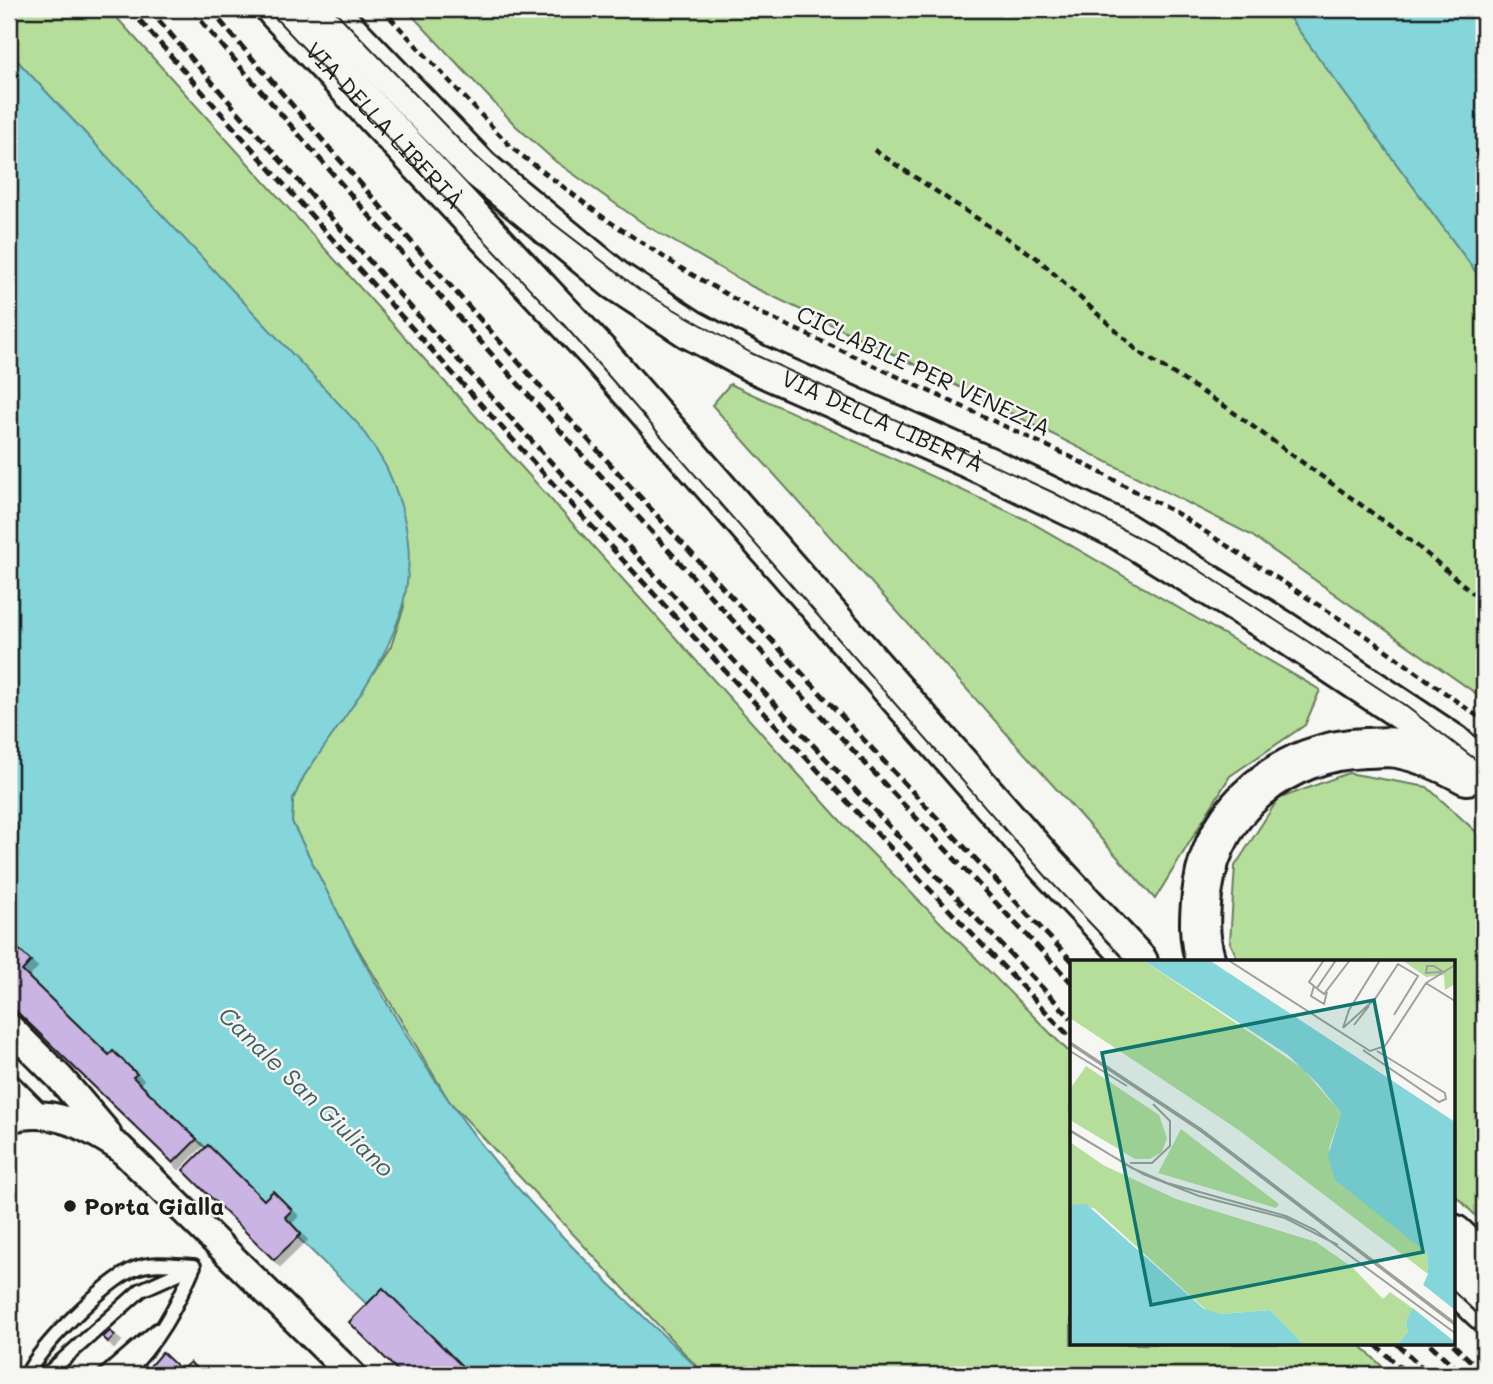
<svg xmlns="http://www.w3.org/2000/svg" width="1493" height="1384" font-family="Mali,sans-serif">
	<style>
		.green { fill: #b5de9b; stroke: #687d5c; stroke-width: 2 }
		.water { fill: #84d6db; stroke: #5a8c8f; stroke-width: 2 }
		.building { fill: #cab4e3; stroke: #1c1c1c; stroke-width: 2; filter: url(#shadow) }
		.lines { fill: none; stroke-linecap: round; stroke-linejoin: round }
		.service-casing { stroke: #1c1c1c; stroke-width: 18 }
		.minor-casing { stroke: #1c1c1c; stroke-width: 32 }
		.trunk-casing { stroke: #1c1c1c; stroke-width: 44 }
		.path { stroke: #1c1c1c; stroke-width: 4.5; stroke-dasharray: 7 5; stroke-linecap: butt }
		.service { stroke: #f6f6f2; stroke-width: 12 }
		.minor { stroke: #f6f6f2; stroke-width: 26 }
		.trunk { stroke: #f6f6f2; stroke-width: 38 }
		.tram { stroke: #1c1c1c; stroke-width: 2 }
		.rail { stroke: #1c1c1c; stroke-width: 5; stroke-dasharray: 10 5; stroke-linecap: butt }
		.poi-dot { fill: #1c1c1c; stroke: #f6f6f2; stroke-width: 2.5 }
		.labels { text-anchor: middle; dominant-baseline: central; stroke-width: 5; stroke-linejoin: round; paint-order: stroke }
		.street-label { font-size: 23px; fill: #1c1c1c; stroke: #f6f6f2 }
		.poi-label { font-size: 23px; font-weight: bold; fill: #1c1c1c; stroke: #f6f6f2; text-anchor: start }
		.water-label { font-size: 24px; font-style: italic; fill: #405d5f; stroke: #f6f6f2 }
		.inset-river { fill: none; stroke: #84d6db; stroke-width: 3.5 }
		.inset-road { fill: none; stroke: #9f9f9c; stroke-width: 2 }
		.view { fill: #0f766e; fill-opacity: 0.15; stroke: #0f766e; stroke-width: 3.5 }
		.inset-edge { fill: none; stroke: #1c1c1c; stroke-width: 3.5 }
	</style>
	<defs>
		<filter id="shadow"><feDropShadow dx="6" dy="6" stdDeviation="0" flood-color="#0004"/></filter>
	</defs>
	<rect width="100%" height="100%" fill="#f6f6f2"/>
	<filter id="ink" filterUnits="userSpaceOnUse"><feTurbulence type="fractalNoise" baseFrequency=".0143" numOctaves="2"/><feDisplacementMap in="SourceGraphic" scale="14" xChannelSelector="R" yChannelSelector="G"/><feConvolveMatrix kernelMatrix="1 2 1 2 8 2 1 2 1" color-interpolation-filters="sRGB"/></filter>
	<g filter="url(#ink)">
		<!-- green -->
		<path class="green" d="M9,9H109L846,827L1071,1054V1344H1359L1391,1375H705L699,1369L449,1101L338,915L292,822L293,799L304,776L391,646L404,607L388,471L359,426L9,52Z
			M406,9H1283L1484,283V699L1251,535L920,367L753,287L647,226L555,161L516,126Z
			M730,384L1027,520L1320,690L1305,725L1230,776L1155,899L712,405Z
			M1348,773L1427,787L1484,839V1224L1453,1193V962H1239L1230,942L1235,866L1278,799Z"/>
		<!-- water -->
		<path class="water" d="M1283,9H1484V283Z
			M9,52L360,426C369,441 381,455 388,471C446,598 371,677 304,776L293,799L292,822C354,947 418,1073 510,1179C570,1249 639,1312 705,1375H440L9,958Z"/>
		<!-- building -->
		<path class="building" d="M9,940L31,961L22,971L109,1055L113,1051L137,1074L133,1077L197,1139L173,1163L9,1004Z
			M208,1145L264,1200L273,1191L292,1210L285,1217L301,1234L274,1260L183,1170Z
			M383,1288L471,1375H402L349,1322Z
			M110,1331L115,1335L108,1342L103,1337Z
			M162,1352L181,1370L176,1375H148L145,1372Z
			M190,1362L203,1375H186L181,1370Z"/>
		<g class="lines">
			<defs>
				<path id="service" d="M27,1375C40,1346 105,1282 134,1269C151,1261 175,1265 194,1266
					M46,1375L141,1290L190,1268
					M105,1375L157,1330
					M124,1375C157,1343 176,1308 194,1266"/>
				<path id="minor" d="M9,1027L60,1078L107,1133
					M9,1088L35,1114
					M9,1119C50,1106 86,1126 120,1148L352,1375"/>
				<g id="trunk">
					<path id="s1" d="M276,9L599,354L1046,864L1138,962"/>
					<path id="s2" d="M326,9L480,169L615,280L690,329L756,364L984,465L1120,530L1283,631L1453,744L1484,772"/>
					<path d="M1206,962C1198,938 1199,914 1203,888C1214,807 1286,750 1366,748C1376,748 1388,746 1398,748C1423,753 1446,763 1467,775"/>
					<path d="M1453,1234L1484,1263"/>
					<path d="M1453,1281L1484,1311"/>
				</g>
			</defs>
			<!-- service casing -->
			<use href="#service" class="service-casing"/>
			<!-- minor casing -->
			<use href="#minor" class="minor-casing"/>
			<!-- trunk casing -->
			<use href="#trunk" class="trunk-casing"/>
			<!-- path -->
			<path class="path" d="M382,9L513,149L607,220L679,267L754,310L1071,457L1178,514L1368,637L1484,721
				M874,150L1037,258L1139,352L1226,407L1415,544L1484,602"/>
			<!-- service -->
			<use href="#service" class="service"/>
			<!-- minor -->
			<use href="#minor" class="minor"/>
			<!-- trunk -->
			<use href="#trunk" class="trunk"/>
			<!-- tram -->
			<path class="tram" d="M267,9L564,325L1050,881L1127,962
				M333,9L466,147L528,204L640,290L751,353L1052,492L1196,568L1403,704L1484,766
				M1453,1291L1484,1320"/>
			<!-- rail -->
			<path class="rail" d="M130,9C435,360 750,702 1071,1038
				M149,9C446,355 757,688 1071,1018
				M191,9C474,342 770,665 1071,982
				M210,9C488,336 778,651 1073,962
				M1375,1344L1408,1375
				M1397,1344L1430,1375
				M1430,1344L1463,1375
				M1453,1344L1484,1374"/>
		</g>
	</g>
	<!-- markers -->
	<circle class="poi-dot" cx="70" cy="1206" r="7"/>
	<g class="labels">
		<!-- street labels -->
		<g class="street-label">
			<text stroke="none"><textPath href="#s1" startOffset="159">VIA DELLA LIBERTÀ</textPath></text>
			<text transform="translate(924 370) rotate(25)">CICLABILE PER VENEZIA</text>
			<text stroke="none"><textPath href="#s2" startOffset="700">VIA DELLA LIBERTÀ</textPath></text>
		</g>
		<!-- poi labels -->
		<g class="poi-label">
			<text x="84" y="1206">Porta Gialla</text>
		</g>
		<!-- water labels -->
		<g class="water-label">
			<text transform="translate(307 1091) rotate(44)">Canale San Giuliano</text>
		</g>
	</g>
	<!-- overview -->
	<g transform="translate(1070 960)">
		<rect width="385" height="385" fill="#f6f6f2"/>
		<path d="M0,0H73L232,108L271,153L259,188L265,220L351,284L357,293L358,314L170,171L0,58ZM332,0H385V24L375,30L374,15L356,17ZM16,106L89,155L97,178L92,192L80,199H65L0,160V129ZM111,169L209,244L206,248L88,213ZM0,182L33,205L106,239L246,282L282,307L313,339L320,332L345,350L336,363L338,372L327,385H234L200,350L151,354L136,350L24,248L0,245Z" fill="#b5de9b"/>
		<path d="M73,0H139L385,162V385H327L338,372L336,363L358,314L357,293L265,220L258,196L271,153L248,124L218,95ZM16,244L134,349L151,354L200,350L234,385H0V245Z" fill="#84d6db"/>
		<path d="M351,323L385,350V382L339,345Z" fill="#f6f6f2"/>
		<path class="inset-river" d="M359,156L385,186"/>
		<path class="inset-road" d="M158,0L300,91L315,86L356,23L385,41M254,0L239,22L254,34L280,0M357,6H364L373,12L356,13ZM356,23L385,5M244,26L241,36L254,44L257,32M247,28L266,0M284,65L299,46M273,68L305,39L328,4L348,16L324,55M273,68L279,50L310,0M0,82L131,169L385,363M0,84L132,172L385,365M293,90L369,142L376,139L375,133L307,91M0,91L57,126M0,170L62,208L97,223L216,256L245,270L385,373M0,171L73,214L129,236L215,258L268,285M60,203H82L100,186V161L83,144"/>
		<path class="view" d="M304,40L353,292L81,345L32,93Z"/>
		<rect width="385" height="385" class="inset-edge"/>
	</g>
	<!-- margin -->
	<rect width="1493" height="1384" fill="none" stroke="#f6f6f2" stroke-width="35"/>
	<rect x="18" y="18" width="1458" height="1349" fill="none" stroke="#1c1c1c" stroke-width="2.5" filter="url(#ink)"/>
</svg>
